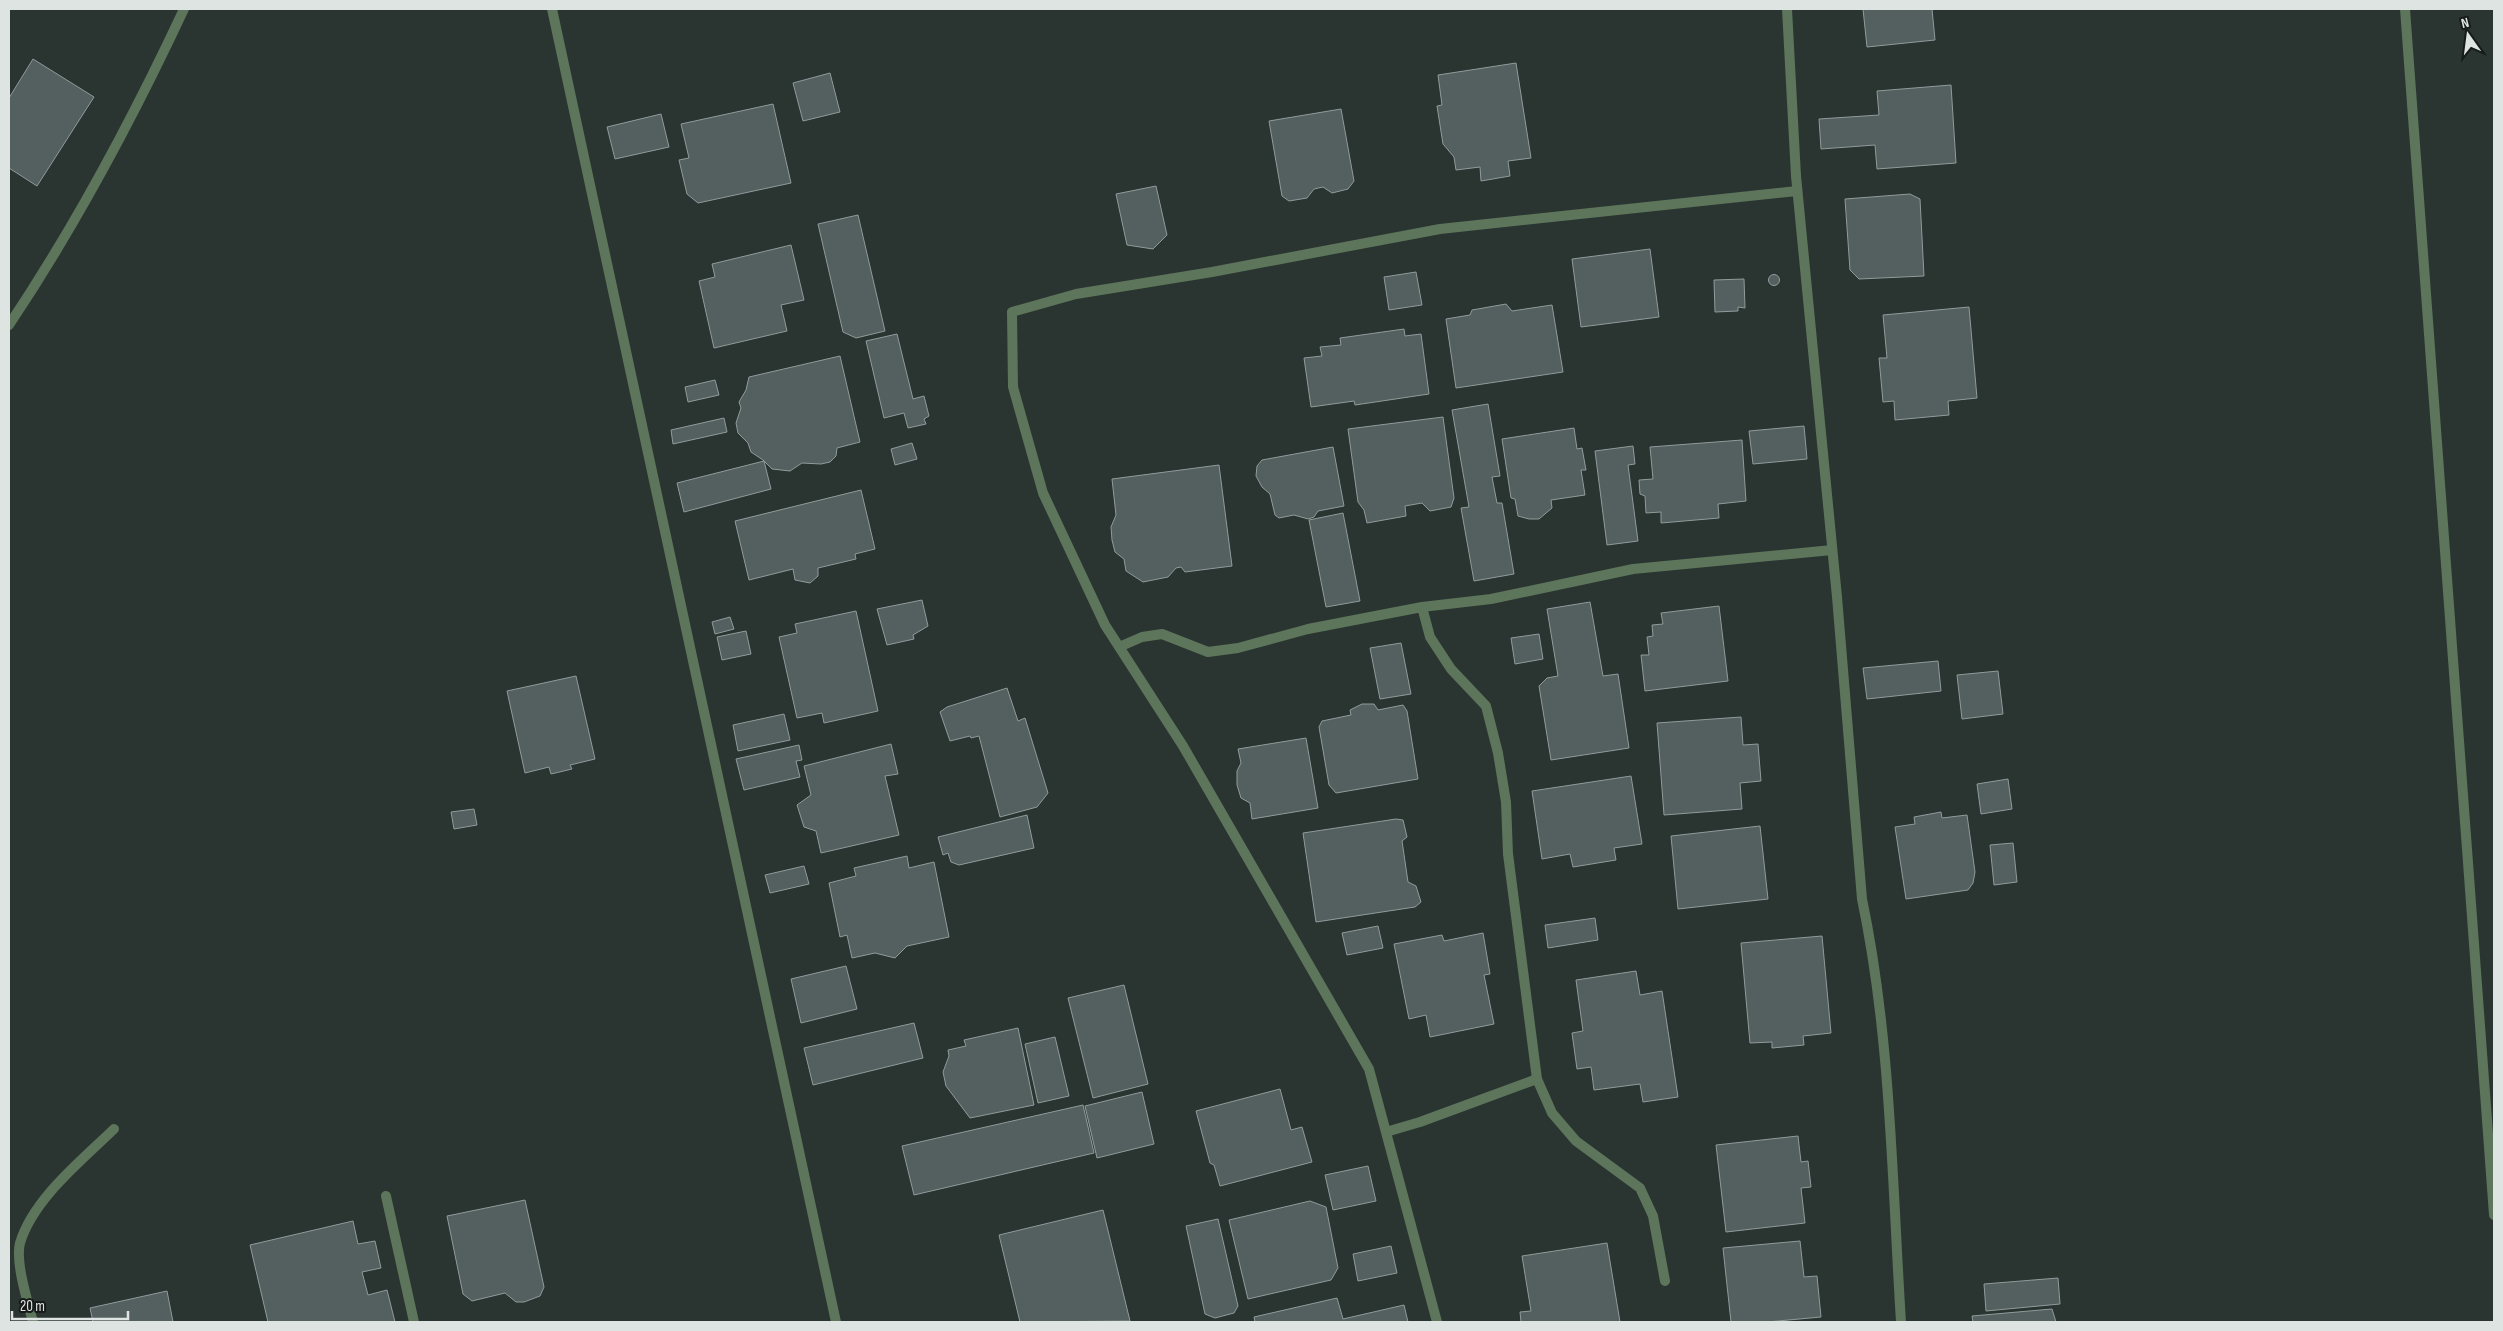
<svg xmlns="http://www.w3.org/2000/svg" width="2503" height="1331" font-family="'Sofia Sans Condensed',sans-serif">
	<style>
		.building { fill: #54605f; stroke: #8f9c9b }
		.lines { fill: none; stroke-linecap: round; stroke-linejoin: round }
		.street { stroke: #5c755b; stroke-width: 10 }
	</style>
	<rect width="100%" height="100%" fill="#2a3430"/>
	<!-- building -->
	<path class="building" d="M1863,9H1932L1935,40L1867,47Z
		M33,59L94,97L37,186L9,168V98Z
		M1516,63L1531,158L1508,161L1510,176L1481,181L1480,167L1456,170L1454,157L1443,144L1437,106L1442,105L1438,75Z
		M830,73L840,112L803,121L793,83Z
		M1951,85L1956,163L1877,169L1875,145L1821,149L1819,119L1879,115L1877,91Z
		M773,104L791,183L698,203L687,194L679,160L689,158L681,124Z
		M1341,109L1354,181L1348,189L1332,193L1323,187L1314,189L1307,198L1289,201L1282,196L1269,121Z
		M661,114L669,147L615,159L607,127Z
		M1156,186L1167,235L1153,249L1127,245L1116,194Z
		M1910,194L1920,199L1924,276L1859,279L1850,270L1845,199Z
		M858,215L885,331L856,338L843,332L818,224Z
		M791,245L804,300L781,305L787,331L714,348L699,281L715,277L712,264Z
		M1650,249L1659,317L1581,327L1572,259Z
		M1416,272L1422,305L1389,310L1384,277Z
		M1768.5 280a5.5 5.5 0 1 1 11 0a5.5 5.5 0 1 1-11 0Z
		M1744,279L1745,308L1738,307V311L1715,312L1714,280Z
		M1506,304L1512,311L1552,305L1563,372L1456,388L1446,319L1470,315L1472,310Z
		M1969,307L1977,398L1948,401L1949,415L1895,420L1894,401L1883,402L1879,358H1887L1883,315Z
		M1404,329L1405,336L1421,334L1429,394L1355,405L1354,401L1311,407L1304,358L1322,356L1320,347L1341,345L1340,338Z
		M897,334L913,399L924,396L929,416L924,419L926,424L908,428L904,413L884,418L866,341Z
		M840,356L860,442L837,448L836,456L830,462L821,464L802,463L790,471L772,469L763,460L751,452L748,443L738,433L736,423L741,408L739,402L746,390L749,377Z
		M715,380L719,395L688,402L685,387Z
		M1488,404L1500,476L1492,477L1497,503H1502L1514,574L1474,581L1461,508L1469,507L1452,410Z
		M1443,417L1454,498L1451,507L1430,511L1422,503L1405,506L1406,516L1367,523L1364,510L1358,502L1348,429Z
		M724,418L727,432L673,444L671,430Z
		M1804,426L1807,459L1753,464L1749,431Z
		M1574,428L1577,449L1582,448L1586,470H1581L1585,495L1551,500L1552,508L1539,519H1529L1518,516L1515,499L1511,498L1502,439Z
		M1742,440L1746,501L1718,504L1719,518L1661,523V512L1646,513L1645,496L1640,494L1639,480L1653,479L1650,447Z
		M912,443L917,459L895,465L891,449Z
		M1633,446L1635,464L1628,465L1638,541L1607,545L1595,451Z
		M1333,447L1344,506L1318,511L1314,517L1308,519L1294,515L1279,518L1275,515L1270,494L1262,487L1256,476L1257,466L1262,460Z
		M764,461L771,489L684,512L677,483Z
		M1219,465L1232,566L1185,572L1181,567L1176,568L1168,577L1143,582L1126,571L1124,559L1115,552L1112,540L1111,527L1116,515L1112,479Z
		M861,490L875,549L855,554L856,559L818,568V576L810,583L795,580L793,569L749,580L735,521Z
		M1343,513L1360,601L1326,607L1309,520Z
		M922,600L928,626L913,635L914,639L887,645L877,609Z
		M1590,602L1603,676L1618,674L1629,748L1551,760L1539,686L1547,678L1558,676L1547,609Z
		M1719,606L1728,681L1645,691L1641,655H1649L1647,637L1653,636L1652,625L1663,624L1661,613Z
		M856,611L878,711L824,723L822,713L797,718L779,637L797,633L795,624Z
		M730,617L734,629L715,634L712,622Z
		M746,631L751,654L722,660L717,637Z
		M1539,634L1543,659L1515,664L1511,638Z
		M1401,643L1411,694L1380,699L1370,648Z
		M1938,661L1941,691L1867,699L1863,668Z
		M1998,671L2003,714L1962,719L1957,675Z
		M576,676L595,759L570,765L572,769L551,774L549,767L525,773L507,691Z
		M1007,688L1018,721L1025,718L1048,793L1037,807L1000,817L979,736L971,738L970,736L950,741L940,712L947,707Z
		M1362,704H1374L1378,710L1403,705L1407,711L1418,779L1336,793L1329,785L1319,727L1322,721L1351,715L1350,710Z
		M784,714L790,740L738,751L733,725Z
		M1741,717L1743,745L1758,744L1761,781L1740,783L1742,809L1664,815L1657,723Z
		M1306,738L1318,808L1252,819L1250,803L1241,798L1237,785V771L1241,763L1238,749Z
		M891,744L898,774L885,776L899,835L821,853L816,831L804,827L797,805L811,795L804,766Z
		M799,745L802,760L796,761L800,777L744,790L736,759Z
		M1631,776L1642,844L1614,848L1616,860L1573,867L1570,854L1542,859L1532,791Z
		M2008,779L2012,809L1981,814L1977,784Z
		M474,809L477,825L454,829L451,812Z
		M1941,812L1942,818L1967,815L1975,872L1973,883L1968,890L1906,899L1895,827L1915,824L1914,817Z
		M1027,815L1034,848L959,865L951,862L948,853L943,855L938,837Z
		M1396,819L1403,820L1407,837L1402,841L1408,882L1416,886L1421,902L1415,907L1316,922L1303,833Z
		M1760,826L1768,899L1678,909L1671,836Z
		M2013,843L2017,882L1994,885L1990,845Z
		M907,856L909,868L934,862L949,937L907,946L895,958L875,953L852,958L847,935L840,937L829,883L856,876L854,868Z
		M804,866L809,884L770,893L765,875Z
		M1595,918L1598,940L1548,948L1545,925Z
		M1378,926L1383,948L1347,955L1342,933Z
		M1483,933L1490,974L1484,975L1494,1024L1430,1037L1426,1015L1409,1019L1394,944L1442,935L1444,941Z
		M1822,936L1831,1033L1803,1036L1804,1045L1772,1048V1042L1750,1043L1741,943Z
		M846,966L857,1009L801,1023L791,979Z
		M1636,971L1640,995L1662,991L1678,1097L1643,1102L1640,1084L1594,1090L1591,1067L1577,1069L1572,1033L1583,1031L1576,980Z
		M1124,985L1148,1084L1093,1098L1068,998Z
		M914,1023L923,1058L813,1085L804,1048Z
		M1018,1028L1034,1105L970,1118L946,1086L943,1072L949,1056L948,1050L966,1046L964,1040Z
		M1055,1037L1069,1096L1038,1103L1025,1044Z
		M1280,1089L1291,1130L1302,1127L1312,1162L1220,1186L1214,1165L1210,1163L1196,1111Z
		M1142,1092L1154,1144L1097,1158L1085,1106Z
		M1083,1105L1094,1153L914,1195L902,1146Z
		M1798,1136L1801,1162L1808,1161L1811,1187L1801,1188L1805,1223L1726,1232L1716,1145Z
		M1368,1166L1376,1201L1333,1210L1325,1175Z
		M525,1200L544,1287L540,1296L524,1302H516L505,1293L472,1301L463,1294L447,1216Z
		M1310,1201L1326,1207L1338,1268L1331,1280L1248,1299L1229,1220Z
		M1103,1210L1130,1321L1020,1322L999,1235Z
		M1218,1219L1238,1306L1234,1313L1215,1318L1205,1314L1186,1226Z
		M353,1221L358,1244L375,1241L381,1268L362,1272L368,1295L387,1290L395,1322H268L250,1245Z
		M1800,1241L1804,1277L1817,1276L1821,1317L1767,1322H1731L1723,1248Z
		M1607,1243L1620,1322H1521L1520,1312L1531,1311L1522,1256Z
		M1391,1246L1397,1273L1358,1281L1353,1254Z
		M2058,1278L2060,1304L1986,1311L1984,1284Z
		M167,1291L173,1322H93L90,1308Z
		M1337,1298L1343,1319L1404,1305L1408,1322H1255L1254,1317Z
		M2052,1309L2056,1322H1973L1972,1316Z"/>
	<g class="lines">
		<!-- street -->
		<path class="street" d="M552,9L836,1322
			M1787,9L1796,176L1837,597L1862,899C1891,1037 1892,1181 1901,1322
			M2405,9L2494,1215
			M9,325C76,225 133,118 184,9
			M1422,607L1491,599L1633,569L1832,550
			M1119,647L1142,637L1162,634L1208,652L1238,648L1308,629L1422,607L1430,637L1451,669L1486,706L1498,753L1506,802L1508,854L1537,1079L1420,1122L1386,1132
			M1537,1079L1552,1113L1576,1141L1640,1188L1653,1216L1665,1281
			M386,1196L414,1322
			M33,1322C28,1303 15,1262 20,1243C33,1199 82,1160 114,1129
			M1437,1322L1369,1069L1183,746L1105,625L1043,493L1013,387L1012,312L1076,294L1212,272L1440,229L1797,191"/>
	</g>
	<!-- border -->
	<rect width="2503" height="1331" fill="none" stroke="#dee4e2" stroke-width="20"/>
	<!-- north arrow -->
	<g transform="translate(2468 35) rotate(346)" stroke="#161a18" stroke-width="4" paint-order="stroke">
	<path d="M0-4L9 19L0 12L-9 19Z" fill="#dee4e2"/>
	<text y="-8" font-size="14" font-weight="bold" text-anchor="middle" fill="#dee4e2">N</text>
	</g>
	<!-- scale -->
	<path d="M12 1311v8h116v-8" fill="none" stroke="#dee4e2" stroke-width="2.5"/>
	<text x="20" y="1311" font-size="15" fill="#dee4e2" stroke="#161a18" stroke-width="4" paint-order="stroke">20 m</text>
</svg>
